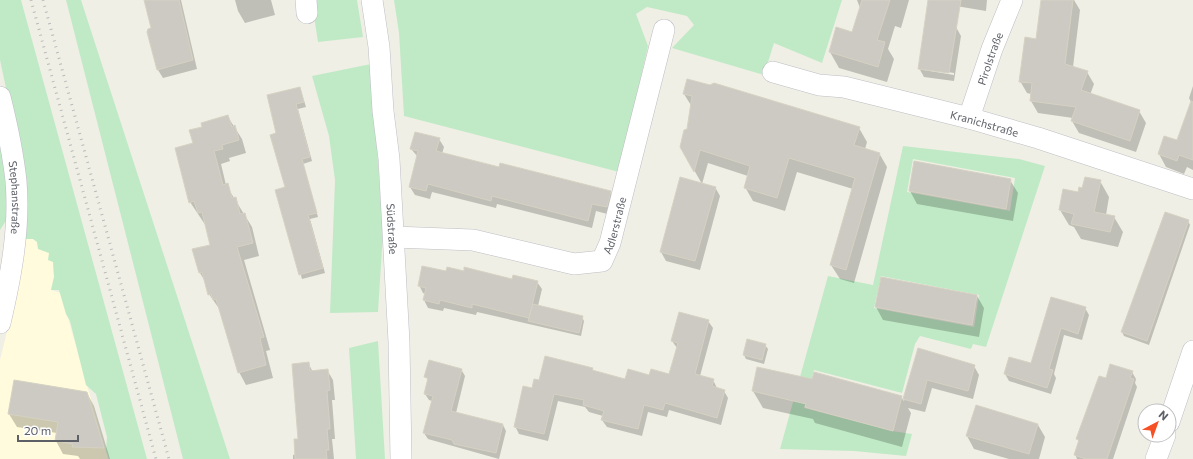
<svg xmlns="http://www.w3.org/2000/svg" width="1193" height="459" font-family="Commissioner,sans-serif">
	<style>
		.commercial { fill: #fffbdc }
		.green { fill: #c0eac6; fill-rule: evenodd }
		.shadow { fill: #0003; fill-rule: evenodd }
		.building { fill: #cccac2; stroke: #d6d2c3 }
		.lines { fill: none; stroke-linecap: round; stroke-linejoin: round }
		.street-casing { stroke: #bdbec5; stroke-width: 22 }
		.street { stroke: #fff; stroke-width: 21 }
		.rail { stroke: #b8b9ba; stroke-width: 3; stroke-dasharray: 1 5; stroke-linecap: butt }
		.labels { text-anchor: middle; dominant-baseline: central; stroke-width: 4; stroke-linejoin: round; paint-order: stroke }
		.street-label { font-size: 11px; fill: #5d6067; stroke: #fff }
	</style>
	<rect width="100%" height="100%" fill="#f0efe5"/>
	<!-- commercial -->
	<path class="commercial" d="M26,239H33L37,242L39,249L49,253L53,262L54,277L51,290L61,293L108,459H0V360L12,311L24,241Z"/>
	<!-- green -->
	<path class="green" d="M0,0H21L147,459H109L106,450L107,437L96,394L86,385L70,321L66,314L59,290H51L54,277L53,262L48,260L49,253L38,249L37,242L33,239H26L25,208L21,159L0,60Z
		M66,0H81L230,459H183Z
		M316,0H357L363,37L318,42L313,10Z
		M394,0H842L822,63L774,43L764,75L672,48L694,25L687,16L647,7L636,14L648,46L619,172L404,116L399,33Z
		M371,64L383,232L378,312L330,313L335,180L329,136L312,76Z
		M0,133L6,175L7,219L0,230Z
		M903,146L1019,159L1045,166L986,347L973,344L971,349L920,336L915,344L902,393L814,370L804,408L892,431L912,434L906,456L854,451L780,449L828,276L873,285ZM913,159L1015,178L1010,211L907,192ZM881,276L979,295L974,327L874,308Z
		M378,341L385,459H356L349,348Z"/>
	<!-- shadow -->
	<path class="shadow" d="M146,0H181L197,69L163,78L158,70L153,29Z
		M235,0H271L275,15L245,23L238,11Z
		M857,0H909L901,28L895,26L888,49L894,59L887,82L839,68L830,52L853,34L860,8Z
		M953,0H987L986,11L956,6Z
		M1042,0H1074L1080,10L1073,67L1087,72L1094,84L1090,95L1139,111L1146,123L1136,152L1079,133L1072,121L1073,118L1038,113L1031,101V94L1027,93L1020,81L1037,40Z
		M956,27L961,36L954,81L924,77L919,68ZM924,68L954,73V75L924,70Z
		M1193,86V170L1187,167L1184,174L1166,167L1159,154L1178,141L1191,102L1189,98Z
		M300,88L306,107L298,109L312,161L303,164L318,217L310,219L325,273L302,279L277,191L286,188L278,134Z
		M684,94L859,128L867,142L865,149L879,153L887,167L854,283L840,279L831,265L853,189L797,172L785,211L753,201L745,187L748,176L708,163L702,184L681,147L688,129L692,107Z
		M228,117L242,139L246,153L229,158L230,161L221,164L226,185L252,227L259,256L244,260L270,350L266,351L273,378L246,385L239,372L220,310L209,294L206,283L200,273L211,245L206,226L190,202L194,144L203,128Z
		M439,139L444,147L442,154L500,168L610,192L615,200L611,215L596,211L592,228L497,204L496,208L432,192L430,199L415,195L410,187L418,157L411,149Z
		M915,162L1010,180L1018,193L1013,221L917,204L910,191Z
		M1100,181L1109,197L1106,215L1114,217L1123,232L1118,247L1081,239L1074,227L1069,225L1060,210L1083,189Z
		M715,187L720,196L700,270L666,261L661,252Z
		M1188,221L1190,225L1149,345L1124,336L1122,332Z
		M447,272L537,282L542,289L538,306L582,317L584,321L581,336L477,312L476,315L444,308L443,311L428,308L424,300L425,294L423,293L419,285Z
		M977,296L984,308L979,337L883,320L876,307Z
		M1051,298L1085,308L1089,315L1082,340L1064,335L1054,374L1056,378L1051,394L1009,381L1005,374L1032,365Z
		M708,321L713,328L700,376L713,380L717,388L724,391L728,398L721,425L669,410L667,417L648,412L642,436L607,427L602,420L603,416L589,412L585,407L558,401L548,441L519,434L515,426L533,390L540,381L592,368L594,372L626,380L670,375L677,348L672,341Z
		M765,345L768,349L764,364L746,359L744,355Z
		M918,349L974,366L979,375L973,399L932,388L925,412L908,408L911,413L902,447L815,423L813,419L763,408L753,391L813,380L901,397L904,401Z
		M308,363L313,372L327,370L333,380L335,400H332L335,439H332L334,459H293V455L296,454L299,440Z
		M461,369L465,376L456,413L503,425L506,431L499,459L428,439L424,433L432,401L429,400L425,394L428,381L426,377Z
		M1132,372L1136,379L1135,383L1137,387L1113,459H1077L1075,454L1079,442L1077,439L1106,379Z
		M87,393L94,406L110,459H80L78,456L63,454L56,441L57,433L17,427L9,414Z
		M1038,425L1045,437L1039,459H1009L974,449L967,436Z"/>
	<!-- building -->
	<path class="building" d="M144,0H179L193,60L157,70L147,32L148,29L151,28Z
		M862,0H890L877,40L885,42L878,67L829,52L836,27L852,32Z
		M928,0H961L949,73L918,69Z
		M1041,0H1073L1065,64L1088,71L1081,90L1140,110L1130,141L1071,121L1076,107L1030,101L1032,83L1019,82L1025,37L1036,39Z
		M687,79L710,85L714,83L860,127L854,145L880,153L846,270L830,265L855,178L789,158L777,198L744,188L750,166L700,150L694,172L680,147L684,130L687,129L692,96L683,94Z
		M300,87L304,102L296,104L310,157L302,159L317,213L308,215L323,268L299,275L275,190L285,187L270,135L276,133L267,95Z
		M1191,101L1193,102V160L1179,155L1177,161L1158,154L1164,136L1177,140Z
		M228,115L232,127L235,125L239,140L222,145L223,149L214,151L223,185L228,183L232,198L236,197L240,214L245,213L253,243L237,247L264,337L260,338L266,365L238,373L216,299L213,300L211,294L208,295L202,272L199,273L192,249L210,245L202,212L198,213L194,201L189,203L175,148L193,143L189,130L202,127L201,123Z
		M415,132L440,138L436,151L499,167L500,163L611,191L607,207L592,204L588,221L492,196L491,201L428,184L426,191L409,187L418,151L410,149Z
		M914,161L1011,179L1006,209L909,191Z
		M680,177L716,187L695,261L660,252Z
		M1085,177L1101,180L1094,212L1115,216L1110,232L1071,224L1074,214L1059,210L1063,189L1078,192L1079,187L1082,188Z
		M1165,212L1189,220L1147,341L1121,332Z
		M422,266L446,271L447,267L464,271V267L512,279L513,275L538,281L529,318L472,304V308L440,300L439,304L423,300L426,288L418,286Z
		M881,277L977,295L972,325L875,307Z
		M1051,297L1086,307L1078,334L1061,328L1049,369L1053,370L1047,388L1004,374L1009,357L1031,363Z
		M533,304L583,316L579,333L528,321Z
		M679,312L709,320L695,374L714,379L712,386L725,390L717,418L665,403L663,410L644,405L638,429L601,420L604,411L583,405L584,400L554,394L544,434L514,427L523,386L532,388L534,379L539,380L545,356L593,368L592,370L625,379L628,369L649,375L651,369L669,374L678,343L671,341Z
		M747,339L766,344L762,360L743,355Z
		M918,348L975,365L968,391L927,380L921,404L903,399Z
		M429,360L462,369L451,411L503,424L496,453L454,444L452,440L423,433L433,396L424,394L428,378L424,377Z
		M309,362L310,371L328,369L330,390L327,391L330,429H327L329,450H326L327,459H295L294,439H298L292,364Z
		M1110,364L1133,371L1130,378L1134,379L1107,459H1086L1074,455L1079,440L1076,439L1099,376L1106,378Z
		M757,367L812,379L814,372L902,396L893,431L819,411L805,407L806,404L752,391Z
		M14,380L87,392L104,448L72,447L73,444L55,441L58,422L8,414Z
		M976,405L1038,424L1029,454L966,436Z"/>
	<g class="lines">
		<defs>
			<g id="street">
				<path d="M306,0L307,13"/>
				<path id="s1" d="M372,0L379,47L383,111L389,159L399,342L401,459"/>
				<path id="s2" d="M773,72L819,85L844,87L969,118L1038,138L1193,189"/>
				<path id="s3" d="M0,97C7,125 13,153 16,181C20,229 11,276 0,323"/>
				<path id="s4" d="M969,118L992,49L1012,0"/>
				<path id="s5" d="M394,237L473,240L574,264L602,261L610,243L664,30"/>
				<path d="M1169,422L1193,351"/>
				<path d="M1156,459L1165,435"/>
			</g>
		</defs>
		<!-- street casing -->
		<use href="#street" class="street-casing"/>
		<!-- street -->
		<use href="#street" class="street"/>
		<!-- rail -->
		<path class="rail" d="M31,0L156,459
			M43,0L169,459"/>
	</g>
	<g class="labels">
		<!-- street labels -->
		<g class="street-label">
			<text stroke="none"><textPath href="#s4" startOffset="63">Pirolstraße</textPath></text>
			<text stroke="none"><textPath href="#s2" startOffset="218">Kranichstraße</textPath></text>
			<text stroke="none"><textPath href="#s3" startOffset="102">Stephanstraße</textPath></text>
			<text stroke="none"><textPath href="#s5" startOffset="249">Adlerstraße</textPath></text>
			<text stroke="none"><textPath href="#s1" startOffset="230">Südstraße</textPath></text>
		</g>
	</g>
	<!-- north arrow -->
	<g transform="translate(1157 423) rotate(41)"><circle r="19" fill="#ffffff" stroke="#bebfc2"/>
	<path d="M0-3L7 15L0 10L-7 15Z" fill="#f65125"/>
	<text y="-6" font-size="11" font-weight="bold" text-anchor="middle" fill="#5d6067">N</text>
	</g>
	<!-- scale -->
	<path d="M18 435v6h60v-6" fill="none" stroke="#5d6067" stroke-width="2"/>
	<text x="24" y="435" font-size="12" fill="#5d6067" stroke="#ffffff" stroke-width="3" paint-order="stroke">20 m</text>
</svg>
